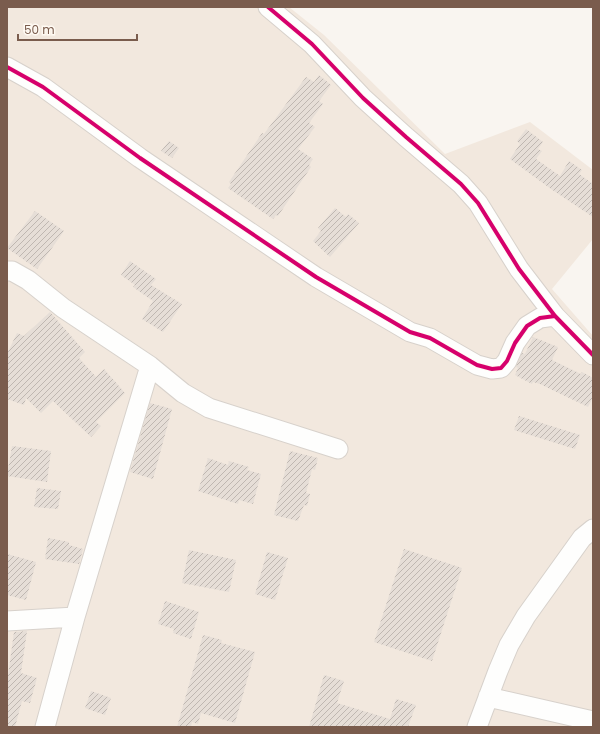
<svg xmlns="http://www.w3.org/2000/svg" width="600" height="734" font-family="Poppins,sans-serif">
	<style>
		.residential { fill: #f2e8de }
		.building { fill: url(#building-hatch) }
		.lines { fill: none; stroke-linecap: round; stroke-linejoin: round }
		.minor-casing { stroke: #d7d1cb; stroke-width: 21 }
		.minor { stroke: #fefefd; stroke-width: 19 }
		.cycleway-casing { stroke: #fffaf3; stroke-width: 6 }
		.cycleway { stroke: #d6006c; stroke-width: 4 }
	</style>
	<defs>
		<pattern id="building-hatch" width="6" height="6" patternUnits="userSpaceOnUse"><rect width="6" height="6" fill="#e6ded7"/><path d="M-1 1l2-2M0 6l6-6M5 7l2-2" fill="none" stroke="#bfb7b1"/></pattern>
	</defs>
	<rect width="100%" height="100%" fill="#f9f5f0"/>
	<!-- residential -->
	<path class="residential" d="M7,7H289L324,35L445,154L530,122L593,170V239L552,289L593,336V727H7Z"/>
	<!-- building -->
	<path class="building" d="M319,75L331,85L319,101L323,104L309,123L315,127L298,149L313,159L309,165L311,167L278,216L276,215L273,219L228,188L231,184L229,182L262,133L264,134L306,77L314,82Z
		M526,129L543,142L538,149L542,151L536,159L560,176L569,161L582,170L579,174L593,184V217L551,189L510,159L520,144L517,141Z
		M169,141L179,148L172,158L161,151Z
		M335,208L346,217L348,214L359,223L330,257L313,241L321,231L318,228Z
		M35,211L64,231L37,269L7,248Z
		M130,261L156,279L151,285L182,304L163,332L142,319L153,301L133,287L135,285L121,275Z
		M50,312L85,352L79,358L96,377L104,369L125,393L96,422L101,426L91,437L53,401L41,413L26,398L24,405L7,399V354L17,333L24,336Z
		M533,337L558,347L552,360L581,374L582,372L593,378V397L588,407L540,384L533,382L532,384L515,375L518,368L516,367L522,353L525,354Z
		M150,403L172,409L153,479L130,472Z
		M519,416L580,435L575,449L514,430Z
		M12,446L51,451L47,482L7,476Z
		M290,451L318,458L315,470L312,469L306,493L310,494L307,506L304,505L298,521L274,515Z
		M208,458L228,465L229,461L249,467L247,470L261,474L253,504L239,500L238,504L198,491Z
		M37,488L61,491L58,509L34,507Z
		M48,538L69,542V545L83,549L79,564L45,559Z
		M404,549L462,568L432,661L374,642Z
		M189,550L236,560L229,592L182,583Z
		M267,552L288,558L275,600L255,594Z
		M7,554L36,562L26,600L7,595Z
		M165,601L199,612L191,639L173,633L174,629L158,624Z
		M27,631L21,673L37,678L30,703L22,701L15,727H7V683L14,632Z
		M203,635L222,640L221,643L255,652L235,723L201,713L198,724L192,722L191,727H177Z
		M324,675L344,681L337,703L390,719L396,699L416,705L408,727H309Z
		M91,691L111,698L105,715L85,708Z"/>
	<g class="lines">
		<defs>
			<path id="minor" d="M268,7L312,44L363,98L406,137L461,184L478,203L519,269L555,316L593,355
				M7,67L43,87L140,158L316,277L410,332L430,338L477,365L492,369L501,368L507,361L515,343L527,326L540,318L555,316
				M7,271H12L28,280L63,308L150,366L183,393L209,408L338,449
				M7,621L75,617
				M488,697L593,721
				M45,727L75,617L150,366
				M477,727L498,671L509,645L526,616L582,538L593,529"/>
		</defs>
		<!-- minor casing -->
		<use href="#minor" class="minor-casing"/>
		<!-- minor -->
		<use href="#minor" class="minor"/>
		<defs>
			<path id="cycleway" d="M268,7L312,44L363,98L406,137L461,184L478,203L519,269L555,316L593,355
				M7,67L43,87L140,158L316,277L410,332L430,338L477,365L492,369L501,368L507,361L515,343L527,326L540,318L555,316"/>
		</defs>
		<!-- cycleway casing -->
		<use href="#cycleway" class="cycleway-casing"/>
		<!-- cycleway -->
		<use href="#cycleway" class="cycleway"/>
	</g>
	<!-- border -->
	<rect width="600" height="734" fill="none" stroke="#7a5c4d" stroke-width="16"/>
	<!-- scale -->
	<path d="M18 34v6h119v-6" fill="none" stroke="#7a5c4d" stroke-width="2"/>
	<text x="24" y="34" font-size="12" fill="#7a5c4d" stroke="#fffaf3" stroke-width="3" paint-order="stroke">50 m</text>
</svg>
